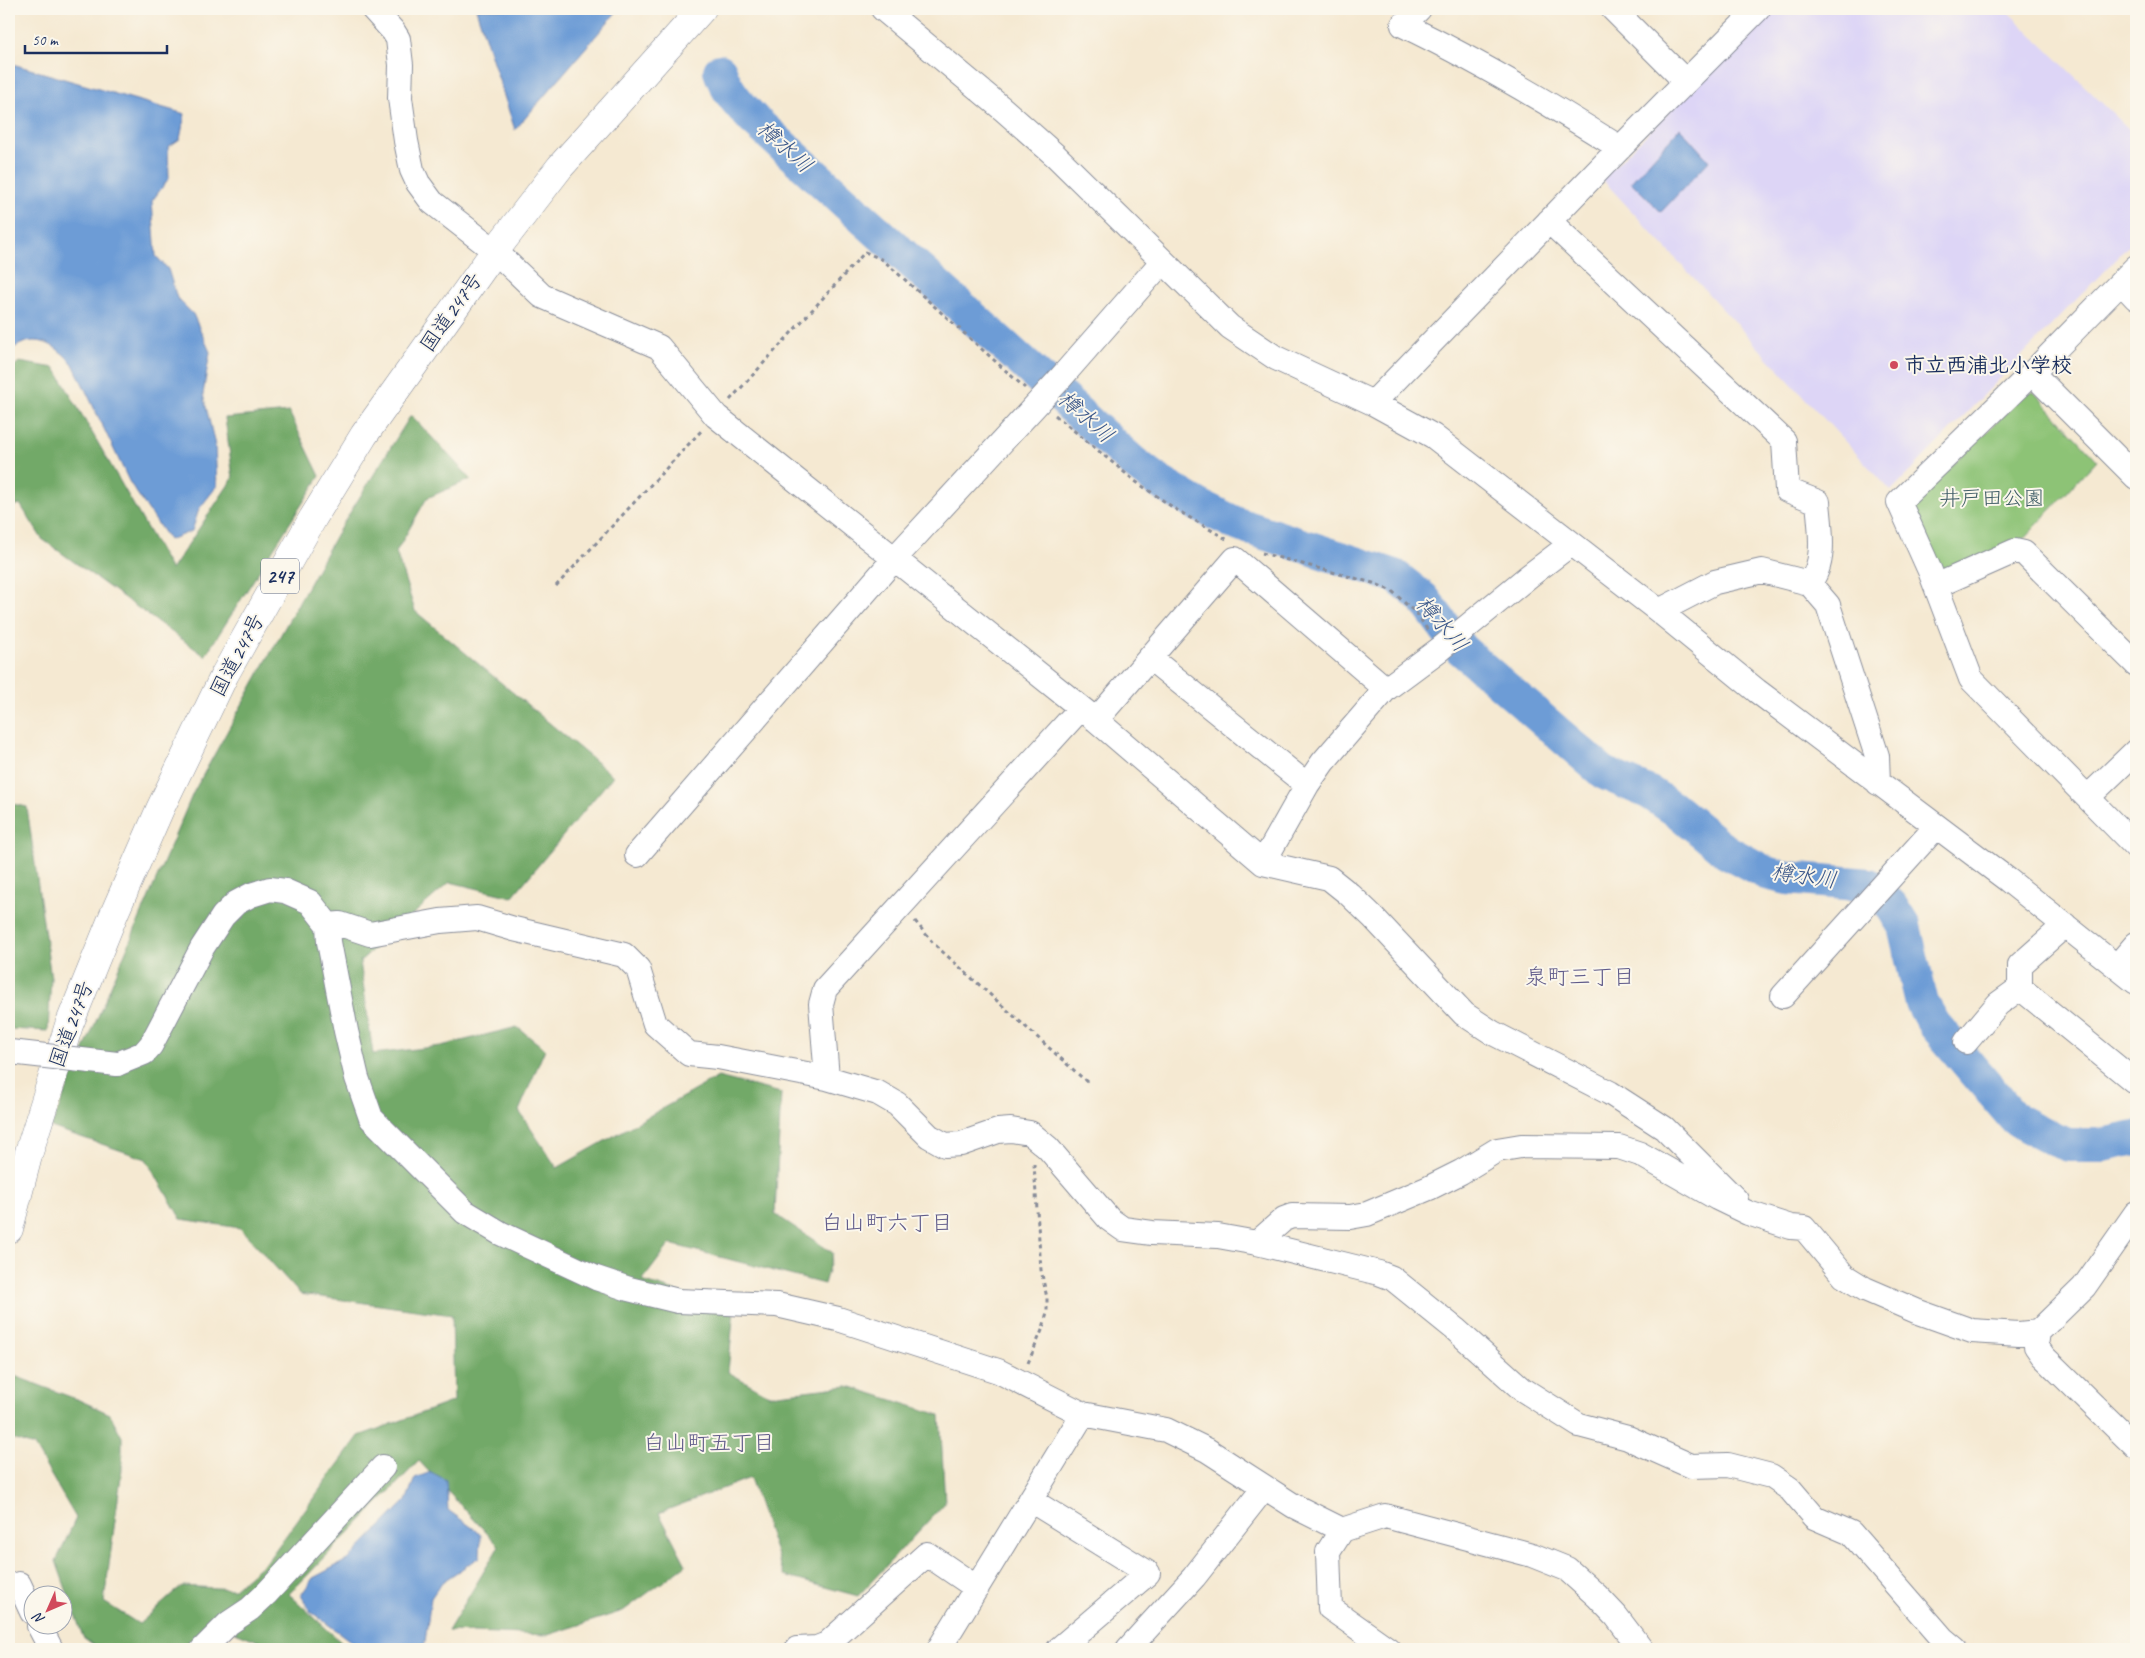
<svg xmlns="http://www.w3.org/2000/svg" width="2145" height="1658" font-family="Caveat,'Klee One',sans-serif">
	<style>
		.built { fill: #ddd5f6 }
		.green { fill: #8dc376; stroke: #54796a }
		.forest { fill: #72a967; stroke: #466c62 }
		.water { fill: #6d9cd6; stroke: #44669a }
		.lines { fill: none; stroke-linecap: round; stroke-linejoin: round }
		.river { stroke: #6d9cd6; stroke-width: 34 }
		.minor-casing { stroke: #888c98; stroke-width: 26 }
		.highway-casing { stroke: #888c98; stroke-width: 29 }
		.path { stroke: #888c98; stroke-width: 3; stroke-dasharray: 4 4; stroke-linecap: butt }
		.minor { stroke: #fff; stroke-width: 24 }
		.highway { stroke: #fff; stroke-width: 28 }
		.minor-bridge-casing { stroke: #888c98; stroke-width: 26; stroke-linecap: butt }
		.minor-bridge { stroke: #fff; stroke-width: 24 }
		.poi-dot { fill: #d1495b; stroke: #fbf7ec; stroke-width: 2 }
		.labels { text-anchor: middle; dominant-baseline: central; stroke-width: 4; stroke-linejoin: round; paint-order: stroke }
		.shield { fill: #fbf7ec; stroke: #5e6b89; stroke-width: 1 }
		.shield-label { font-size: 20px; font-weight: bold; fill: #1b2f5e }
		.street-label { font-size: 21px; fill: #1b2f5e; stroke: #fbf7ec }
		.poi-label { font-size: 21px; font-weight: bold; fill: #1b2f5e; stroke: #fbf7ec; text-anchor: start }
		.park-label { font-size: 21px; fill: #3d5b65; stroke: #fbf7ec }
		.water-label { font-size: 22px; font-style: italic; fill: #385588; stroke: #fbf7ec }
		.neighbourhood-label { font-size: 22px; fill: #605b8a; stroke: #fbf7ec }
	</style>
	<rect width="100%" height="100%" fill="#fbf7ec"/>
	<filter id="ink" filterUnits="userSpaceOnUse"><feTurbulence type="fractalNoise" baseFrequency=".02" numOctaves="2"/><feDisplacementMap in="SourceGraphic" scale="10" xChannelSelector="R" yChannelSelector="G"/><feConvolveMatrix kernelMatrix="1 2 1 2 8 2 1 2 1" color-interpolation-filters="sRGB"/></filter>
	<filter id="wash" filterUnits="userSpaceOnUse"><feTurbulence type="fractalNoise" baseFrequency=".0096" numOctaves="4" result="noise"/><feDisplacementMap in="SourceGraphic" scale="20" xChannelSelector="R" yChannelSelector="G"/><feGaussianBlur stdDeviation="1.12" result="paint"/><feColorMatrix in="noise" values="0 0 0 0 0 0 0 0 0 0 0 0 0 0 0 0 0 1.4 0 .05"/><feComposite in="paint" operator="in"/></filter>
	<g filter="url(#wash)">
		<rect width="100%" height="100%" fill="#f5e9d2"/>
		<!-- built -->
		<path class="built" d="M1772,9H2005L2136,136V238L1891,491L1602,179Z"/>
		<!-- green -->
		<path class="green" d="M2034,392L2097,460L2022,541L1943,573L1911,510L1915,501L2026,394Z"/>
		<!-- forest -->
		<path class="forest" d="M19,362L55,368L171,570L233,478L225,418L289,412L320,476L205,656L42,539L20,504L9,508V371Z
			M411,415L471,479L427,498L396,552L415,611L613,776L512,897L450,882L360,961L373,1054L441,1046L517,1027L545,1049L519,1111L557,1168L718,1077L781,1093L775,1214L833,1253L824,1284L670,1244L642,1281L734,1309L728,1372L769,1395L848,1386L940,1415L945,1503L858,1596L784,1576L750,1478L659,1513L686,1565L623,1611L548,1635L448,1631L499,1546L419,1461L289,1594L345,1646L342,1649H278L215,1624L193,1649H99L83,1637L56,1561L76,1518L34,1446L9,1438V1374L79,1400L110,1414L122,1437V1469L104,1602L139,1624L182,1586L234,1589L268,1560L359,1436L454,1401L452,1315L300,1294L240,1228L181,1219L146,1159L51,1127L193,793L336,535Z
			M9,803L27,807L51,978L48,1031L9,1029Z"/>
		<!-- water -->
		<path class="water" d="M476,9H619L515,130Z
			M9,63L185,114L180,139L168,147L169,178L152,201L156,256L168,269L177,298L193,314L210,352L203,394L215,445L217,486L199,509L192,531L169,540L130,483L73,364C53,342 35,332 9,351Z
			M1680,128L1709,161L1661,212L1631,182Z
			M431,1472L446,1480L448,1510L481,1534L480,1557L442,1582L431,1598L424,1649H380L353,1643L310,1611L301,1595L313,1578L349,1559L406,1501L415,1478Z"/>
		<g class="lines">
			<!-- river -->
			<path class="river" d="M720,71C727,92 739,104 754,120L1134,463L1159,482L1198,505L1237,524L1395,576L1423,598L1461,649L1604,773L1650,793L1677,811L1726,851L1766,873L1787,878L1869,885L1891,905L1904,926L1922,1003L1934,1024L2015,1119L2053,1139L2069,1145H2102L2136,1138"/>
		</g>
	</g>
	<g filter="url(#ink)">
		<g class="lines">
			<defs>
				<path id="minor" d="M373,9L393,31L398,39L401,65L400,98L406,141L412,170L418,183L432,202L495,251L542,296L659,347L716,416L1096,720L1263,863L1329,878L1349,894L1373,917L1464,1014L1493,1033L1610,1093L1664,1128L1736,1200
					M883,9L1004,110L1056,156L1230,327L1276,358L1373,403L1433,436L1659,611L1757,691L2008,880L2136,982
					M1419,9L1403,25C1478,61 1549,103 1620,148
					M1613,9L1685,81
					M1549,221L1784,441L1787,490L1818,502C1820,527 1827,563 1809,583
					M2136,267L2032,373L1899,502L1930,571L1971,679L2136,847
					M2122,283L2136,298
					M2032,373L2136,477
					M1373,403L1620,148L1758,9
					M1936,586L2015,551L2024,553L2136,664
					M1659,611L1715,582L1762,571L1809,583L1828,605L1877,756L1878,783
					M1150,658L1307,785
					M1096,720L1235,559L1386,689
					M2088,797L2136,751
					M637,855L895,558L1058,381L1162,262
					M1263,863L1307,785L1323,762L1386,689L1440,649L1529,576L1571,544
					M328,925L340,924L370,934L440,921L477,918L514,929L624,955L638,969L655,1024L689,1054L718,1057L827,1078L878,1093L897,1104L929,1136L945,1145L961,1144L998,1131L1011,1130L1030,1133L1048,1148L1109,1219L1123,1229L1152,1233L1218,1236L1257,1243L1284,1219L1292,1216L1350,1217L1367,1214L1429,1188L1461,1172L1497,1150L1521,1146L1619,1147L1640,1154L1717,1198L1748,1213L1791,1227L1804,1228L1844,1276L1865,1289L1916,1311L1972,1331L2019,1334L2038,1332L2084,1287L2136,1213
					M2065,925L2020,965V988L2134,1081L2136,1080
					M2117,966L2136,944
					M1783,996L1936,827
					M1966,1042L1998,1004L2020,988
					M117,1064L144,1053L151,1045L202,948L223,916L236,903L251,895L270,889L285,891L310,902L328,925L329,942L346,1031L357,1078L371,1118L465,1212L500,1233L596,1278L629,1289L678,1301L777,1305L838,1319L998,1371L1083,1414L1166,1430L1207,1450L1294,1506L1342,1530
					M827,1078L821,1004L825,989L1081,708
					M1257,1243L1379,1273L1392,1278L1455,1329L1522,1389L1579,1425L1628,1438L1691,1466L1728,1465L1771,1476L1790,1489L1814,1517L1851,1533L1943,1639L1955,1649
					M2038,1332L2036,1346L2043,1356L2136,1447
					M1032,1501L1148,1573L1059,1649
					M19,1584L32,1612
					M39,1626L51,1649
					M203,1649L229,1623L250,1609L266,1594L383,1467
					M797,1649L817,1648L827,1644L927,1554L977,1588
					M939,1649L1083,1414
					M1128,1649L1194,1577L1264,1488
					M1388,1649L1330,1608L1328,1552L1342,1530L1385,1516L1532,1555L1567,1569L1597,1596L1616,1616L1641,1649"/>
				<path id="highway" d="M9,1229L29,1152L69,1025L114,914L160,809L225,674L313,518L364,435L495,251L560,167L702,9"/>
			</defs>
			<!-- minor casing -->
			<use href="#minor" class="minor-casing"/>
			<!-- highway casing -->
			<use href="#highway" class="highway-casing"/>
			<!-- path -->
			<path class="path" d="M730,400L865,252L883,260L1025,388
				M1055,415L1135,481L1177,510L1228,540
				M1262,553L1373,583L1392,591L1417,614L1429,632
				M556,586L702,430
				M915,921L934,944L1088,1083
				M1028,1363L1043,1328L1047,1313V1298L1041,1270L1034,1164"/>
			<!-- minor -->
			<use href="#minor" class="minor"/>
			<!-- highway -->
			<use href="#highway" class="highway"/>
			<defs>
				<path id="minor-bridge" d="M10,1052L117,1064"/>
			</defs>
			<!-- minor-bridge casing -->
			<use href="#minor-bridge" class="minor-bridge-casing"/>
			<!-- minor-bridge -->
			<use href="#minor-bridge" class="minor-bridge"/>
		</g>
	</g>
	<!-- markers -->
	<circle class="poi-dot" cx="1894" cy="365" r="5"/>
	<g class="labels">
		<!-- shield labels -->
		<rect class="shield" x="261" y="558.5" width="38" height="35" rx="4"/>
		<g class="shield-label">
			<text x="280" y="576">247</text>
		</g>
		<!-- street labels -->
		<g class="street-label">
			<text transform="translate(451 312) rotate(-55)">国道247号</text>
			<text transform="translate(237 655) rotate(-62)">国道247号</text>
			<text transform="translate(71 1024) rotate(-70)">国道247号</text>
		</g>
		<!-- poi labels -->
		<g class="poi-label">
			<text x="1904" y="365">市立西浦北小学校</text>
		</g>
		<!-- park labels -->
		<g class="park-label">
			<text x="1992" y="498">井戸田公園</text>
		</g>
		<!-- water labels -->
		<g class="water-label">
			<text transform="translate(785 147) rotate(42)">樽水川</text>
			<text transform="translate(1086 417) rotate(42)">樽水川</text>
			<text transform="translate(1442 624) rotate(49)">樽水川</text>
			<text transform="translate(1804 876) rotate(8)">樽水川</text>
		</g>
		<!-- neighbourhood labels -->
		<g class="neighbourhood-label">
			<text x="1580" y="977">泉町三丁目</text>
			<text x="887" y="1223">白山町六丁目</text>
			<text x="709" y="1443">白山町五丁目</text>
		</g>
	</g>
	<!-- margin -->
	<rect width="2145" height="1658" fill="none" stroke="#fbf7ec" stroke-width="30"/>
	<!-- north arrow -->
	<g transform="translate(48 1610) rotate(225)"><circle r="24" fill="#fbf7ec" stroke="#a1a7b3"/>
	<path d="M0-4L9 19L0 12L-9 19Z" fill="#d1495b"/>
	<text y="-8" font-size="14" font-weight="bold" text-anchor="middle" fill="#1b2f5e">N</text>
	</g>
	<!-- scale -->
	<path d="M25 45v8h142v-8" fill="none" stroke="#1b2f5e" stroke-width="2.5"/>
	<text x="32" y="45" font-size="15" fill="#1b2f5e" stroke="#fbf7ec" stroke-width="4" paint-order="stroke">50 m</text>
</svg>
